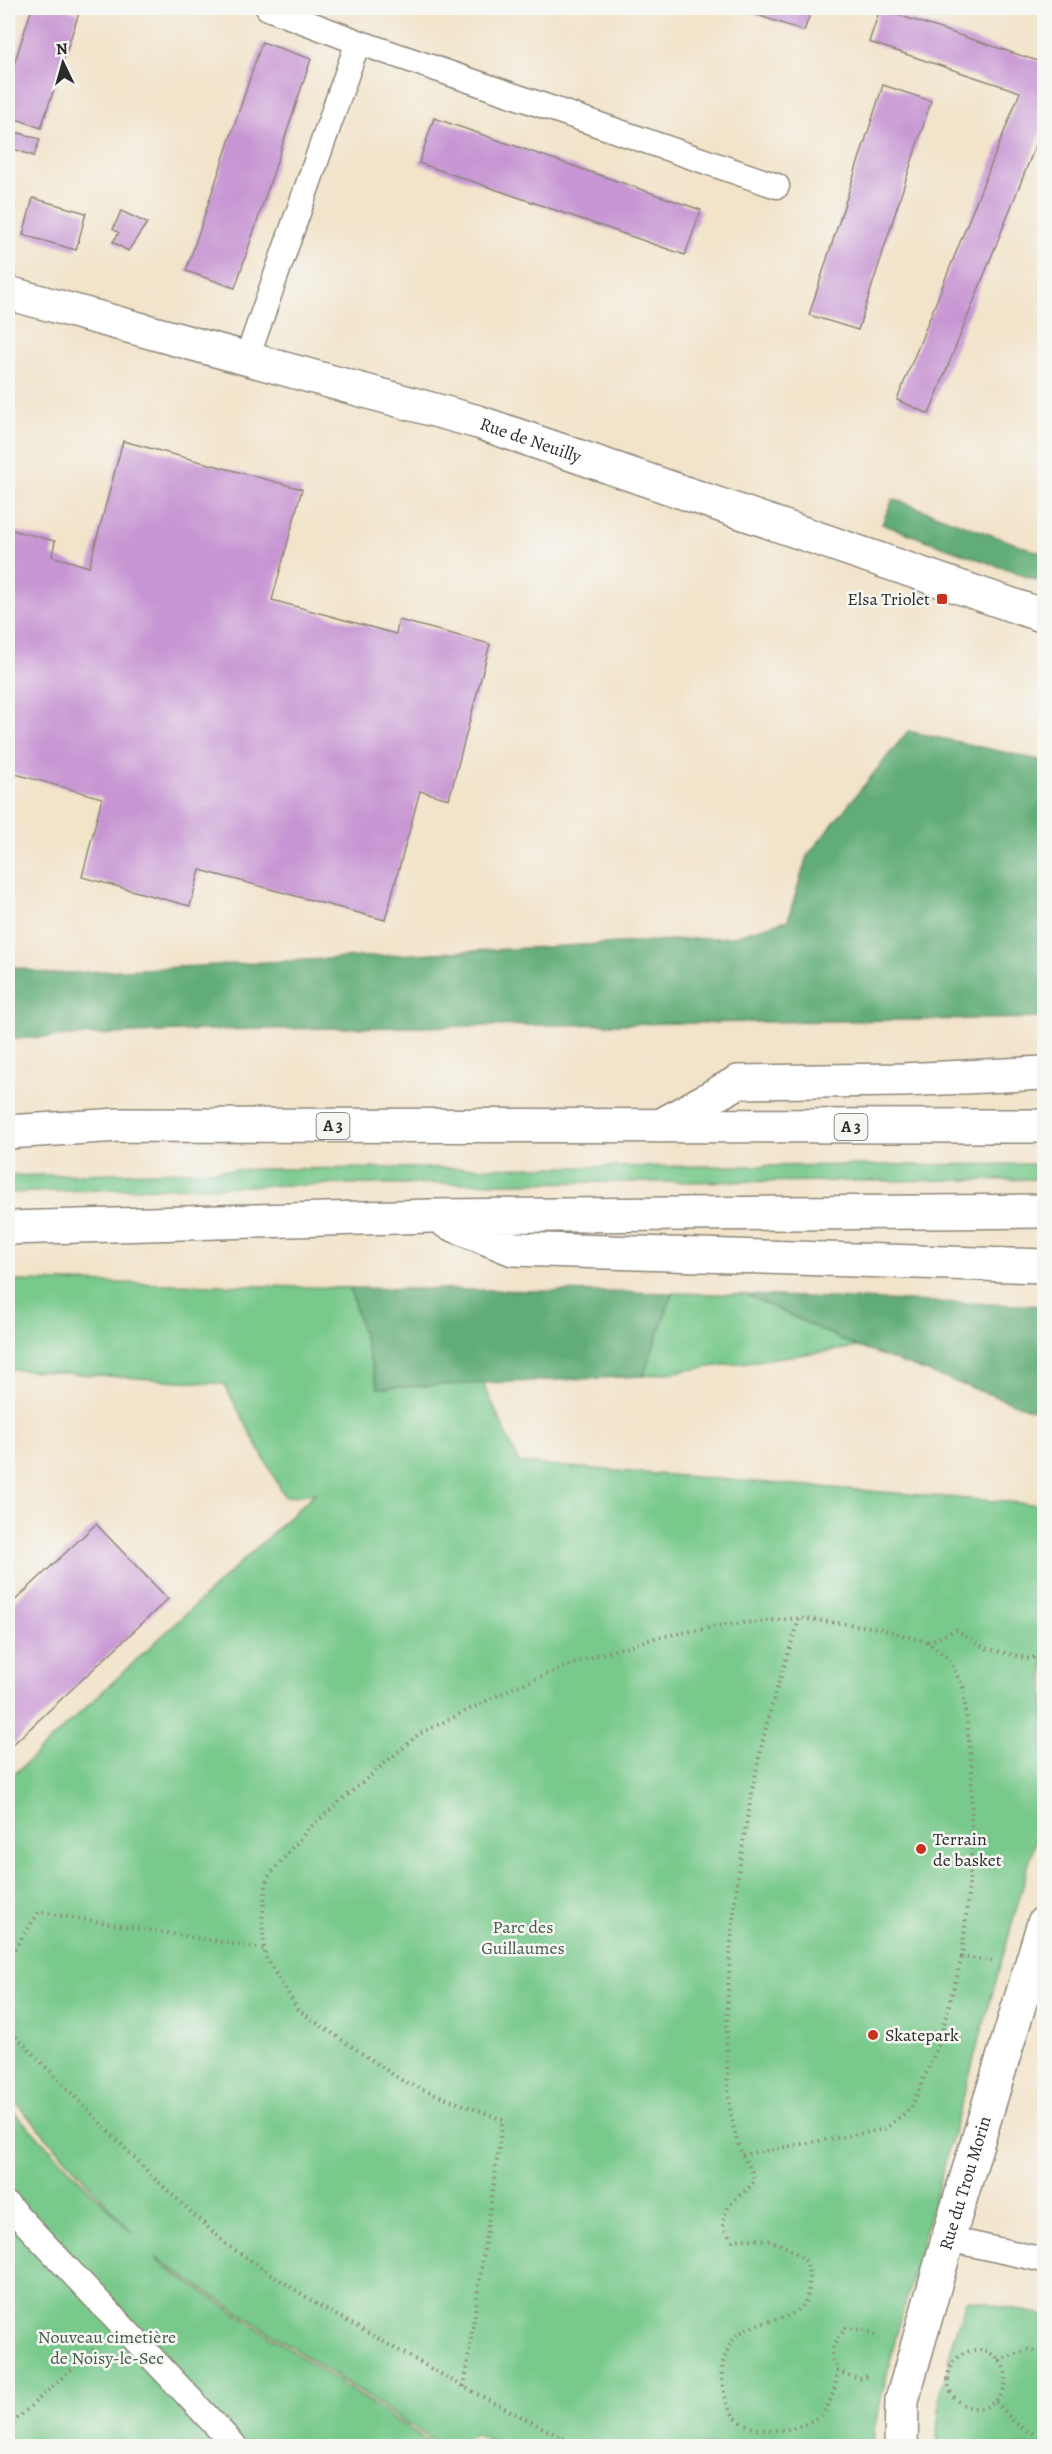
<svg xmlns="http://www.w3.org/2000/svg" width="1052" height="2454" font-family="Alegreya,serif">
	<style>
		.green { fill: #78c98b; stroke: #527a5b; stroke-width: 1.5 }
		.forest { fill: #62ad77; stroke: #466c51; stroke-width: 1.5 }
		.building { fill: #c795d3 }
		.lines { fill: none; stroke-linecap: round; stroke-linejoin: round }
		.service-casing { stroke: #8e877a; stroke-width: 27 }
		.minor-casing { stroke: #8e877a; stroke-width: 36 }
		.motorway-casing { stroke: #8e877a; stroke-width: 36 }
		.path { stroke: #8e877a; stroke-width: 4; stroke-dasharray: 1.5 4.5; stroke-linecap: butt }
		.service { stroke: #fff; stroke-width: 24 }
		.minor { stroke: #fff; stroke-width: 33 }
		.motorway { stroke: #fff; stroke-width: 33 }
		.poi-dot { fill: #c8321e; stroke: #f6f6f2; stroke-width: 2 }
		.labels { text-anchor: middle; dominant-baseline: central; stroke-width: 5; stroke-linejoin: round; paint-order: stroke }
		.shield { fill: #f6f6f2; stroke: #686867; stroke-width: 1.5 }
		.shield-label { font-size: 16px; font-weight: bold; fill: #2b2b2b }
		.street-label { font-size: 18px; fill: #2b2b2b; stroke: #f6f6f2 }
		.poi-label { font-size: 18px; fill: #2b2b2b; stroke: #f6f6f2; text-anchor: start }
		.park-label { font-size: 18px; fill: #425a48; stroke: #f6f6f2 }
	</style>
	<rect width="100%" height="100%" fill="#f6f6f2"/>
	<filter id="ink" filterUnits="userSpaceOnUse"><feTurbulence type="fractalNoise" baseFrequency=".0167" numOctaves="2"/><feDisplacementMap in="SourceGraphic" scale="12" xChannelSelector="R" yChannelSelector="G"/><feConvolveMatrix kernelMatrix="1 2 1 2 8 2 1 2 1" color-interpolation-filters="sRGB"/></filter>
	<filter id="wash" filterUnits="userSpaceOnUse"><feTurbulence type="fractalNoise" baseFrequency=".008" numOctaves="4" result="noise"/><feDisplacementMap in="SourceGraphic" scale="24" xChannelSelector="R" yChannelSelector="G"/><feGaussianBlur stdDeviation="1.35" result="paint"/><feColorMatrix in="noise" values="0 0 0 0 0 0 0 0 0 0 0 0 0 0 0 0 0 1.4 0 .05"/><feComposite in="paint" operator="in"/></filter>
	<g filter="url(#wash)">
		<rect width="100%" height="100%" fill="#f2e3c9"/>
		<!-- green -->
		<path class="green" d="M1044,1164V1179C699,1184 353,1179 8,1193L9,1176L263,1169Z
			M22,1281L350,1288L378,1388L483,1383L519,1463L1044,1505V1810L896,2336L874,2429L872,2446H500L474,2434L456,2446H442L156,2258L161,2264L436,2446H8V2106L134,2235L8,2094V1780L315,1493L285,1497L224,1384L8,1369V1282Z
			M673,1293L747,1295L858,1347L643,1376Z
			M967,2299L1044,2315V2446H939L937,2435L940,2391L949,2369L951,2345Z"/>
		<!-- forest -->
		<path class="forest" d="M893,499L1044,554V583L882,524Z
			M908,731L1044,761V1018L200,1030L8,1039V966L50,974L731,937L788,920L807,856Z
			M350,1288L673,1293L643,1376L378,1388Z
			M747,1295L1044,1306V1414L858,1347Z"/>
		<g id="blocks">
			<!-- building -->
			<path class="building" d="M32,8H61L79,13L41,128L8,116V83Z
				M737,8H812L804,31Z
				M880,9L1044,63V124L929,414L897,400L1020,92L869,42Z
				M262,42L311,59L235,288L186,271Z
				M883,85L931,101L858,330L809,315Z
				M434,118L701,210L685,255L419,163Z
				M9,130L40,139L34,156L8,147Z
				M33,198L86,213L76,250L23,235Z
				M121,211L147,223L128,251L113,242L119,233L113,229Z
				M123,441L302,489L272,600L396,634L399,620L490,644L449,799L420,791L385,920L200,870L190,906L82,877L102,798L8,772V529L55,541L52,556L89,567Z
				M96,1524L168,1599L8,1749V1607Z"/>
		</g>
	</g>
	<g filter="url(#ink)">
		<use href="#blocks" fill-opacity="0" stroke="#8e877a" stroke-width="1.5"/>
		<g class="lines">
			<defs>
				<path id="service" d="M268,8L358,42L777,186
					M247,358L358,42
					M8,2205L235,2446
					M948,2239L1044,2260"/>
				<g id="minor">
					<path id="s1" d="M8,293L478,422L1044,616"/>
					<path id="s2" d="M901,2446L902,2400L948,2239L1044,1923"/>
				</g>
				<path id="motorway" d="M660,1126L738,1082L903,1080L1044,1073
					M8,1132L119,1125L1044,1126
					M447,1222L513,1249L1044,1266
					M8,1228L431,1216L1044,1211"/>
			</defs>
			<!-- service casing -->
			<use href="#service" class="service-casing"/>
			<!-- minor casing -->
			<use href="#minor" class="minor-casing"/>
			<!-- motorway casing -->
			<use href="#motorway" class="motorway-casing"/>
			<!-- path -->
			<path class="path" d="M799,1619C787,1659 772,1699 763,1740C737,1853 723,1972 728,2087C729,2108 734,2135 742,2154C747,2165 754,2170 754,2182C738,2200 724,2201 723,2228L733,2240C765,2237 783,2241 807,2262C808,2269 810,2278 809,2285C806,2335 743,2308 727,2351C723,2361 721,2368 722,2378C723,2390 725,2403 732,2413C750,2440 808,2433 826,2409C832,2400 838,2379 837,2369C836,2365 833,2361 832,2356C831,2345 840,2336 846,2328C859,2329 870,2330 879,2339
				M928,1642L956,1630L985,1648L1030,1659L1044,1653
				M8,1959L39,1912L264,1949
				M8,2028L153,2177L227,2245L318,2305L464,2387L578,2446
				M742,2155L885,2129L911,2108L938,2046L962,1957
				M948 2379a29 29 0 1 1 58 0a29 29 0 1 1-58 0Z
				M999,2360L1028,2350L1044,2352
				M837,2371L859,2379L870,2375
				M464,2387L503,2120L404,2082L298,2010L265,1956L262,1921L267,1878L309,1828L419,1734L517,1686L594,1656L655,1638L724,1625L799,1618L878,1628L927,1642L949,1659L963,1687L972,1769L971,1863L962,1957L993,1961
				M996,2402C1010,2417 1022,2435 1044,2434
				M8,2427L96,2347"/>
			<!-- service -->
			<use href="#service" class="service"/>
			<!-- minor -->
			<use href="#minor" class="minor"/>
			<!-- motorway -->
			<use href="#motorway" class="motorway"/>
		</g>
	</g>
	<!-- markers -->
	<g class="poi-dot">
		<rect x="936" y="593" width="12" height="12" rx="3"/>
		<circle cx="921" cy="1849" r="6"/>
		<circle cx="873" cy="2035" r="6"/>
	</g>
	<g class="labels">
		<!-- shield labels -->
		<g class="shield">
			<rect x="316.5" y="1113" width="33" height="26" rx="4.5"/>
			<rect x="834.5" y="1114" width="33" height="26" rx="4.5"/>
		</g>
		<g class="shield-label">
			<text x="333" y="1126">A 3</text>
			<text x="851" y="1127">A 3</text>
		</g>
		<!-- street labels -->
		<g class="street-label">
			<text stroke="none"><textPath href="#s1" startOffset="543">Rue de Neuilly</textPath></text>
			<text stroke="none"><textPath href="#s2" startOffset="272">Rue du Trou Morin</textPath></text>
		</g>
		<!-- poi labels -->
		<g class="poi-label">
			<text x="930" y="599" text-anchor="end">Elsa Triolet</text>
			<text x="933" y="1839">Terrain<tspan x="933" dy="21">de basket</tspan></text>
			<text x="885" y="2035">Skatepark</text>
		</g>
		<!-- park labels -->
		<g class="park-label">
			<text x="523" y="1927">Parc des<tspan x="523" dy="21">Guillaumes</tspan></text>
			<text x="107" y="2337">Nouveau cimetière<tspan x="107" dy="21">de Noisy-le-Sec</tspan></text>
		</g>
	</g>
	<!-- margin -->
	<rect width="1052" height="2454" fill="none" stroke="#f6f6f2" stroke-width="30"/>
	<!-- north arrow -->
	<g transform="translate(63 63) rotate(355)" stroke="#f6f6f2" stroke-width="4.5" paint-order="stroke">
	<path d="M0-4.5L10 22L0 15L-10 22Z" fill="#2b2b2b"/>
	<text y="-9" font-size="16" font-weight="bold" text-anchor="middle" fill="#2b2b2b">N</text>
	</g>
</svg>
